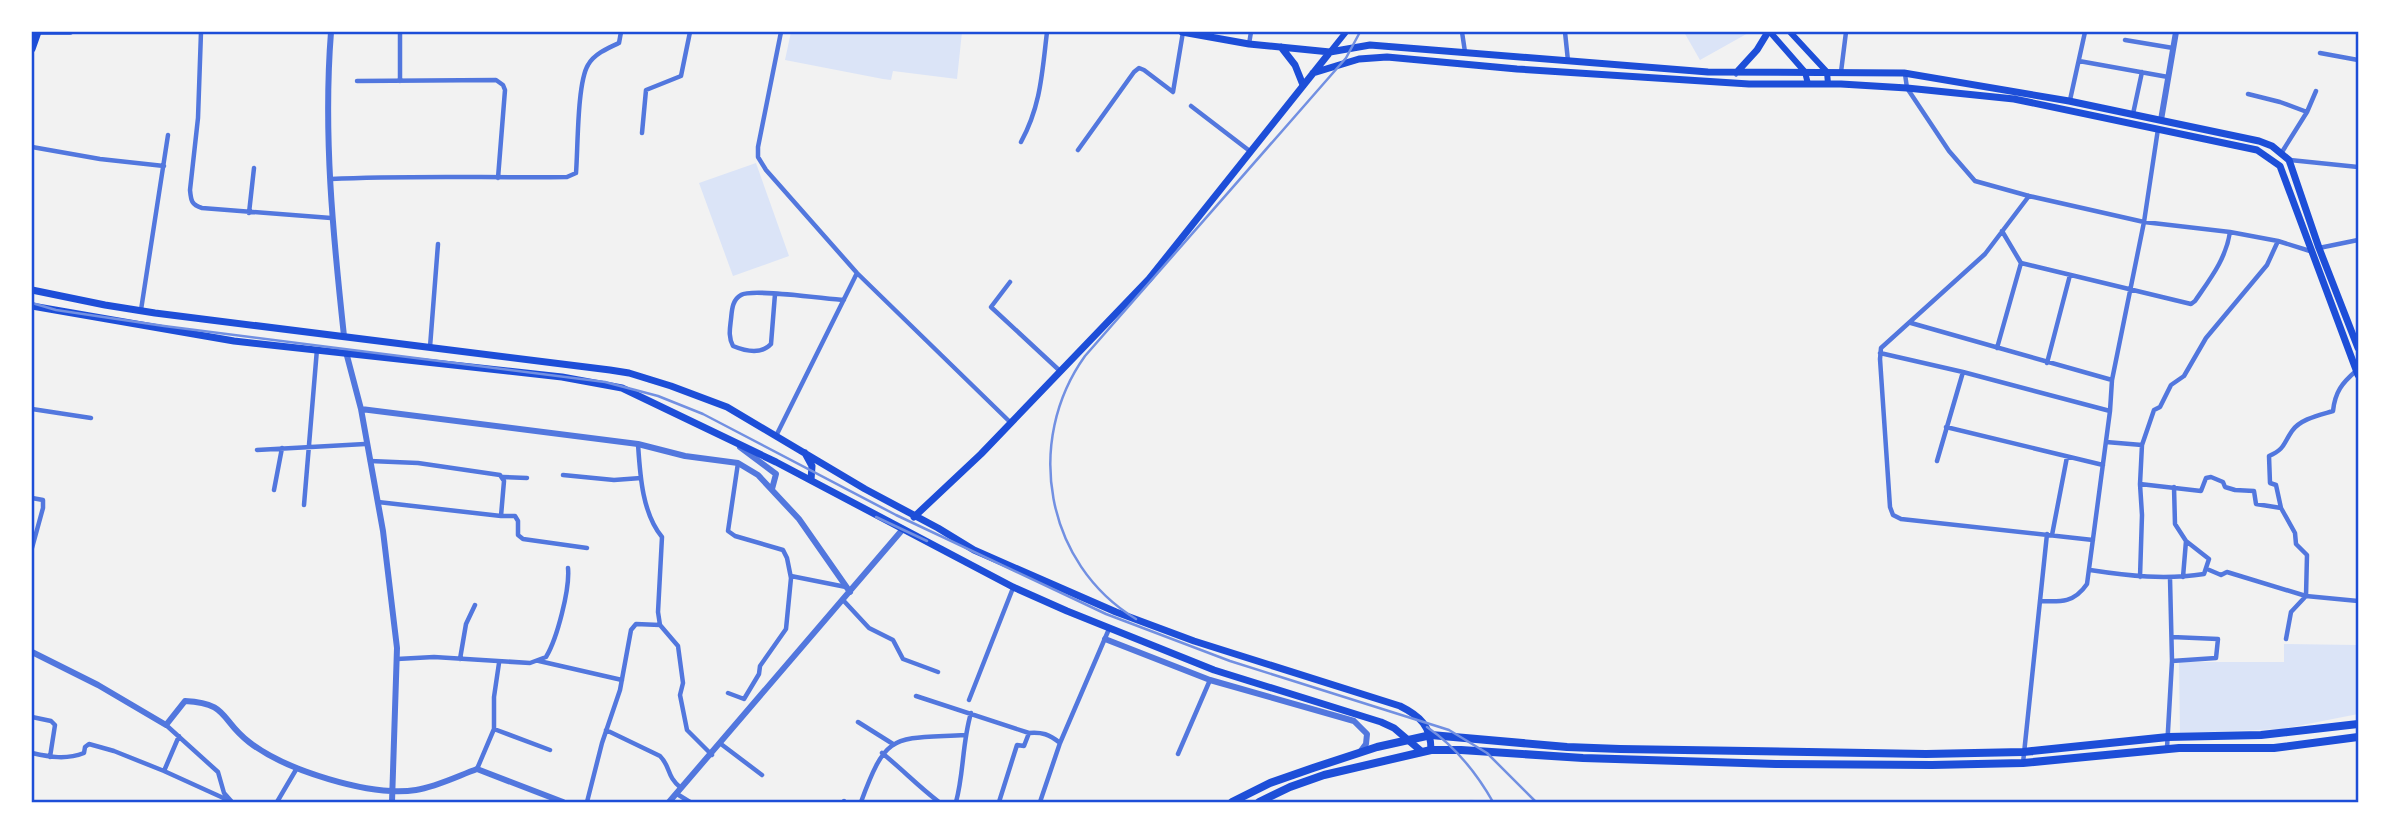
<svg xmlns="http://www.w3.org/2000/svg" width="2390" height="834" font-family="'Sofia Sans Condensed',sans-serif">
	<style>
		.green { fill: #dbe4f7 }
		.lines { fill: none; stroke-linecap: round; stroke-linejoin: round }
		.stream { stroke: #bfd3fe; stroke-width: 2.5 }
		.minor { stroke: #5277de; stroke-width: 4.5 }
		.tertiary { stroke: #5277de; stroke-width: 6 }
		.secondary { stroke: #1d4ed8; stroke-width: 6 }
		.primary { stroke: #1d4ed8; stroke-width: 7 }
		.trunk { stroke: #1d4ed8; stroke-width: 8 }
		.rail { stroke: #7290e2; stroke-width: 2.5 }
		.neatline { fill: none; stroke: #1d4ed8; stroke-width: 2.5 }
	</style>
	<rect width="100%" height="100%" fill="#f2f2f2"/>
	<!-- green -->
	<path class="green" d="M791,32H962L957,79L893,71L891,80L883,79L785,60Z
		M1684,32H1750L1700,60Z
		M756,163L789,256L733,276L699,183Z
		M2284,644L2357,645L2358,714L2282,729L2180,733L2179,662H2284Z"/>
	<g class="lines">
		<!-- stream -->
		<path class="stream" d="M1464,802L1471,801L1486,802"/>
		<!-- minor -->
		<path class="minor" d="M201,32L198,118L190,190C191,200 191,205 202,208L331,218
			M781,32L758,147V157L766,170L857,273L1010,422
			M1462,32L1465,52
			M1565,32L1568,61
			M2125,40L2173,48
			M1249,44L1251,32
			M2320,53L2358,60
			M2079,61L2168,77
			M1841,72L1846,32
			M1905,74L1907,88L1949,151L1975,181L2029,196L2144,222L2230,232L2278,241L2310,251
			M357,81L496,80L503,85L505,90L498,178
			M400,81V32
			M2248,94L2280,102L2307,112
			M2070,100L2085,32
			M1191,106L1251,152
			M2133,114L2142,72
			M642,133L646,90L681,76L690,32
			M1021,142C1041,105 1042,73 1047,32
			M32,147L100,159L164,166
			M1078,150L1134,72L1139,68L1144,70L1173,92L1183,32
			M2282,152L2307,112L2316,91
			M2290,160L2358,167
			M331,179C410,175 488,178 567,177L576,173C578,149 577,83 588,65C594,54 608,48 619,43L621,32
			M2029,196L1985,254L1881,348L1880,359L1890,507L1893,515L1901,519L2093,540
			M249,213L254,168
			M2002,231L2021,263L2191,304L2195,301C2210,279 2226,259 2230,232
			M2319,248L2358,240
			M1010,282L991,307L1060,371
			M775,294L771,344C761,355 745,351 733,346C728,337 730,328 731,319C732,310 732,300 741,295C752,288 826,299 844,300
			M141,310L168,135
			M1911,323L2112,380
			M430,347L438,244
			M1997,348L2021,263
			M1880,353L1963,372L2110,411
			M2047,363L2070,275
			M32,409L91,418
			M1946,427L2103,465
			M776,436L857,273
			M2106,442L2142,445
			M257,450L365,444
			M370,461L418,463L500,475L504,481L501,516H515L518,521V535L523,539L587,548
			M1937,461L1963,372
			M563,475L614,480L641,478
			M503,477L527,478
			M2140,484L2201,491L2206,478L2211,477L2223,482L2225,487L2235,490L2254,491L2256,504L2281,508L2295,533L2296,544L2307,555L2306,596L2291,612L2286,639
			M2174,487L2175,524L2186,541L2183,577
			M274,490L282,448
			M32,498L43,500V508L32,548
			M378,502L501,516
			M304,505L317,349
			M2281,508L2276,485L2270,483L2269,456C2285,449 2283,444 2292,431C2300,419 2320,415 2333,411C2335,392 2342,383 2356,371
			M2052,535L2067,457
			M2207,569L2221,575L2227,572L2306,596L2358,601
			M2090,570C2129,576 2165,580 2204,574L2209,559L2186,541
			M791,576L846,587
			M2140,577L2142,515L2140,484L2142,445L2154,410L2160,407L2171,385L2184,376L2206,338L2267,265L2278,241
			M843,600L869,628L893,640L903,659L938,672
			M2040,601C2061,602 2074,603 2087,584L2110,411L2112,380L2144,222L2158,129
			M660,625L678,646L683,683L680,695L687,730L712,755
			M2172,637L2218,639L2216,658L2172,661
			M397,659L434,657L530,663L546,657C557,639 570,589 568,568
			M460,659L466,624L475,605
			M539,661L622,680
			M728,693L744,699L759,674L760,666L786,629L791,578L787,558L783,550L735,536L728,531L738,463
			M916,696L1029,733
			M969,700L1013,588
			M32,717L51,721L55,725L50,757
			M858,722L893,744
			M166,725L218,772L224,793L232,802
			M494,729L550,750
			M606,730L660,756C671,767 666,776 681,788
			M721,744L762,775
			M2167,748L2172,661L2170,578
			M32,753C50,757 66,760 84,753L85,747L89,744L114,751L164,771L179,736
			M882,753C902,769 919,787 939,802
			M1178,754L1210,680
			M2023,763L2047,534
			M477,769L494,729V697L499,663
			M164,771L230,801
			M677,794L690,802
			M277,802L297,768
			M587,802L602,743L620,690L631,630L636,624L660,625L658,612L662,537C642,513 640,474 638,444
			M844,802V801
			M861,802C887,731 893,739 965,735
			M956,802C964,773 962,743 971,713
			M999,802L1017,745L1024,746L1029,733C1042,732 1049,734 1060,743
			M1040,802L1060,743L1109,629"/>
		<!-- tertiary -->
		<path class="tertiary" d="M32,32H70
			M331,32C323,133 333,235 344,336
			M2161,120L2176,32
			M346,352L361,409L638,444L685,456L738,463L758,475L799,519L850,592
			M361,409L383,531L397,648L392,802
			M740,447L776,474L772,489
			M1105,639L1210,680L1354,721L1367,734L1366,744L1360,752
			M32,652L98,685L166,725L185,701C229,703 220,720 249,742C285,770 370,797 416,790C436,787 458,776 477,769L563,802
			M669,802L903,529"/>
		<!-- secondary -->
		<path class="secondary" d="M1770,32L1805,72L1808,84
			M1790,32L1827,72L1828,84
			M1330,52L1346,32"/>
		<!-- primary -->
		<path class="primary" d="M1182,32L1249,44L1330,52L1370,45L1708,72L1904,73L2069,101L2259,141L2272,146L2289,160L2319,248L2358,348
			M1281,47L1295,65L1303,85
			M32,49L38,32
			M1313,73L1359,59L1387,57L1517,69L1749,84H1841L1907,88L2014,99L2257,150L2280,166L2358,375
			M1736,73L1757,50L1768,32
			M32,290L105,305L155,313L610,370L629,373L671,386L727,407L865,489L938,528L974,550L1116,612L1194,641L1400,706C1420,716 1431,726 1431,750
			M32,306L234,341L562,377L622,388L776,462L1013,587L1067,611L1214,670L1381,722L1394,728L1421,751
			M805,453L812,466L811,480
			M914,517L981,454L1149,279L1330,52"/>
		<!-- trunk -->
		<path class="trunk" d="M1232,802L1270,783L1313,768L1377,747L1431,735L1567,747L1620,749L1926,754L2023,752L2168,737L2261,735L2358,724
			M1259,802L1290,787L1324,775L1431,750H1461L1583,758L1776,764L1932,765L2023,763L2179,748H2274L2358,737"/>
		<!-- rail -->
		<path class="rail" d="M32,303L56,310L164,326L605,382L658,396L703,414L896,515L1106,614L1230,661L1449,730L1487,753L1536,802
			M876,517L927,541
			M1136,619C1045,564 1024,441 1085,356L1346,58L1360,32
			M1427,727C1456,747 1476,772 1493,802"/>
	</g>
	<!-- border -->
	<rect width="2390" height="834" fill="none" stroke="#ffffff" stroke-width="66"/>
	<rect x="33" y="33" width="2324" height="768" class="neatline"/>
</svg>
